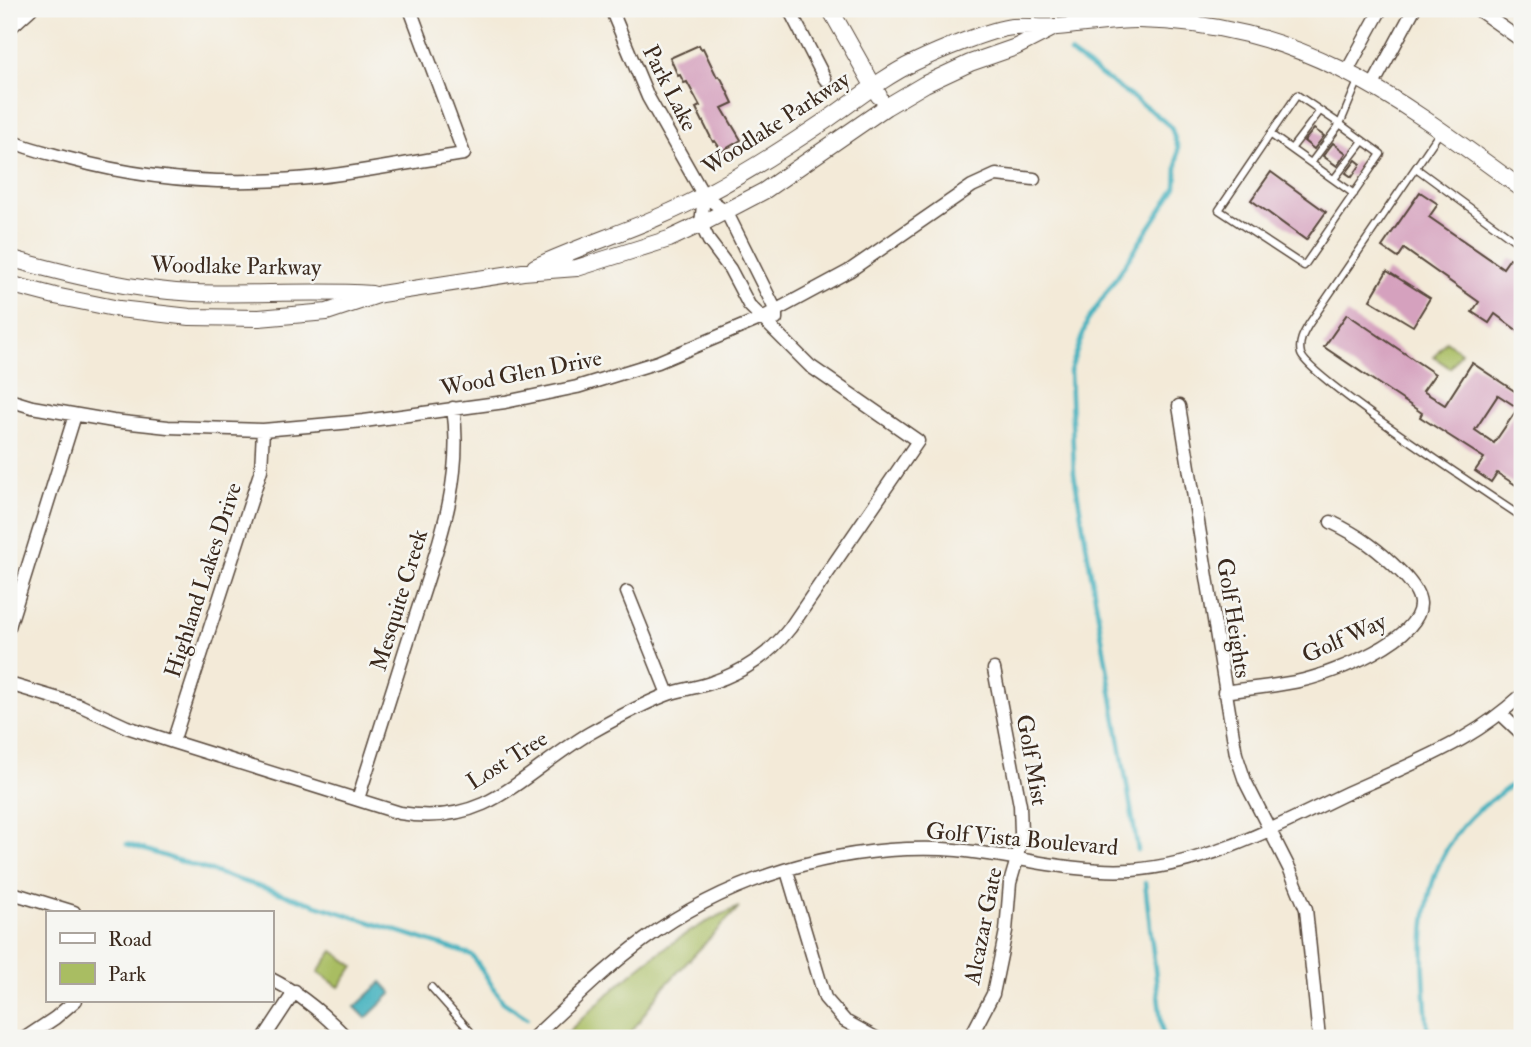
<svg xmlns="http://www.w3.org/2000/svg" width="1531" height="1047" font-family="'IM FELL Double Pica',serif">
	<style>
		.green { fill: #a9bd62; stroke: #727440; stroke-width: 2 }
		.water { fill: #43b1be; stroke: #3f6e6e; stroke-width: 2 }
		.lines { fill: none; stroke-linecap: round; stroke-linejoin: round }
		.stream { stroke: #43b1be; stroke-width: 4.5 }
		.building { fill: #d5a1be; fill-rule: evenodd }
		.lane-casing { stroke: #57473a; stroke-width: 9 }
		.street-casing { stroke: #57473a; stroke-width: 15 }
		.secondary-casing { stroke: #57473a; stroke-width: 18 }
		.lane { stroke: #fff; stroke-width: 6 }
		.street { stroke: #fff; stroke-width: 12 }
		.secondary { stroke: #fff; stroke-width: 16 }
		.labels { text-anchor: middle; dominant-baseline: central; stroke-width: 5; stroke-linejoin: round; paint-order: stroke }
		.street-label { font-size: 23px; fill: #3b2a1e; stroke: #f6f6f2 }
	</style>
	<rect width="100%" height="100%" fill="#f6f6f2"/>
	<filter id="ink" filterUnits="userSpaceOnUse"><feTurbulence type="fractalNoise" baseFrequency=".0143" numOctaves="2"/><feDisplacementMap in="SourceGraphic" scale="14" xChannelSelector="R" yChannelSelector="G"/><feConvolveMatrix kernelMatrix="1 2 1 2 8 2 1 2 1" color-interpolation-filters="sRGB"/></filter>
	<filter id="wash" filterUnits="userSpaceOnUse"><feTurbulence type="fractalNoise" baseFrequency=".00686" numOctaves="4" result="noise"/><feDisplacementMap in="SourceGraphic" scale="28" xChannelSelector="R" yChannelSelector="G"/><feGaussianBlur stdDeviation="1.57" result="paint"/><feColorMatrix in="noise" values="0 0 0 0 0 0 0 0 0 0 0 0 0 0 0 0 0 1.4 0 .05"/><feComposite in="paint" operator="in"/></filter>
	<g filter="url(#wash)">
		<rect width="100%" height="100%" fill="#f3ead8"/>
		<!-- green -->
		<path class="green" d="M1446,341L1461,352L1450,368L1434,357Z
			M739,907L662,989L627,1038H562C615,986 669,935 739,907Z
			M333,951L354,966L339,987L318,972Z"/>
		<!-- water -->
		<path class="water" d="M382,982L392,993L366,1018L355,1007Z"/>
		<g class="lines">
			<!-- stream -->
			<path class="stream" d="M1070,53L1154,113L1171,127L1178,148L1176,187L1087,322L1070,371L1074,473L1138,850
				M127,844L472,955L503,1002L527,1018
				M1145,883L1163,1038
				M564,1033L574,1038
				M1428,1038C1423,962 1411,877 1471,817C1486,802 1506,790 1522,777"/>
		</g>
		<g id="blocks">
			<!-- building -->
			<path class="building" d="M699,45L701,49L703,48L717,77L719,76L722,80L733,103L722,108L741,140L722,151L715,141L713,142L696,108L700,106L687,82L684,83L680,75L678,76L670,58Z
				M1314,129L1324,136L1314,149L1304,141Z
				M1333,143L1346,153L1337,166L1323,156Z
				M1356,160L1361,164L1352,177L1346,173Z
				M1271,172L1326,212L1306,240L1251,200Z
				M1420,192L1438,204L1429,217L1503,268L1510,258L1522,266V334L1495,314L1489,323L1472,312L1479,302L1404,249L1398,258L1382,247Z
				M1387,271L1430,298L1413,326L1370,300Z
				M1347,314L1435,374L1423,391L1445,405L1472,363L1522,396V489L1497,473L1491,482L1475,471L1484,458L1420,417L1422,413L1324,347ZM1498,395L1518,408L1494,443L1475,430Z"/>
		</g>
	</g>
	<g filter="url(#ink)">
		<use href="#blocks" fill-opacity="0" stroke="#57473a" stroke-width="2"/>
		<g class="lines">
			<defs>
				<path id="lane" d="M1440,132L1309,324C1303,334 1298,343 1301,354C1308,377 1491,496 1522,517
					M1270,134L1354,194
					M1291,149L1320,111
					M1311,163L1340,124L1381,154L1304,266L1219,210L1297,95L1340,124L1359,79
					M1416,168L1522,246
					M1334,179L1363,141
					M431,987L470,1031L471,1038"/>
				<path id="street" d="M611,9L648,97L704,196L726,211L776,311V319
					M789,9L825,79
					M1477,9L1522,41
					M9,29L31,9
					M1347,71L1381,9
					M1373,85L1414,9
					M9,140C28,149 49,153 70,159C143,179 220,185 296,179C352,175 408,162 464,154L410,9
					M9,400L32,407L113,421L168,427L263,430L364,421L505,402L577,387L658,362L762,318L849,271L972,186L996,175L1034,179
					M1179,406L1236,754L1245,781L1290,870L1306,909L1319,1038
					M627,592L668,694
					M9,627L75,415
					M9,684L79,705L127,727L173,742L400,813C429,818 456,816 483,804C518,788 555,753 590,733C615,719 640,705 666,695C681,689 698,688 713,682C745,671 769,655 790,628L918,441L810,366L749,305L730,269L709,241L701,224L704,196
					M1224,692C1251,688 1279,686 1304,680C1333,673 1422,639 1420,603C1419,591 1409,580 1401,572C1378,549 1360,536 1331,522
					M1501,714L1522,734
					M173,742L261,470L263,430
					M358,799C376,743 393,687 411,631C433,559 465,485 453,408
					M787,871L825,998L845,1021L876,1038
					M9,892L74,912
					M271,979C301,994 324,1014 347,1038
					M25,1038L55,1018L76,1000
					M264,1038L295,991
					M533,1038C569,1005 604,969 644,940C728,878 837,845 942,849C1006,852 1067,874 1132,870C1209,864 1278,826 1347,793C1386,775 1428,759 1465,737C1486,725 1504,711 1522,695
					M970,1038L993,994L1006,931L1010,883L1017,859L1021,833L1020,805L994,669"/>
				<path id="secondary" d="M830,9L879,96
					M9,258C69,275 131,290 194,293C253,295 312,290 372,294
					M535,267C591,241 652,224 706,194C748,172 788,146 828,119C856,100 883,77 915,62C936,52 990,29 1013,27C1027,26 1042,28 1057,27C1084,25 1111,20 1138,20C1301,23 1397,97 1522,189
					M9,284L55,296L119,309L190,317L259,318L327,312L381,294L523,272L577,268L669,239L701,224L764,191L886,107L925,84L970,63L1016,47L1055,27"/>
			</defs>
			<!-- lane casing -->
			<use href="#lane" class="lane-casing"/>
			<!-- street casing -->
			<use href="#street" class="street-casing"/>
			<!-- secondary casing -->
			<use href="#secondary" class="secondary-casing"/>
			<!-- lane -->
			<use href="#lane" class="lane"/>
			<!-- street -->
			<use href="#street" class="street"/>
			<!-- secondary -->
			<use href="#secondary" class="secondary"/>
		</g>
	</g>
	<g class="labels">
		<!-- street labels -->
		<g class="street-label">
			<text transform="translate(670 88) rotate(63)">Park Lake</text>
			<text transform="translate(776 123) rotate(-33)">Woodlake Parkway</text>
			<text transform="translate(236 266) rotate(1)">Woodlake Parkway</text>
			<text transform="translate(521 373) rotate(-11)">Wood Glen Drive</text>
			<text transform="translate(203 580) rotate(-72)">Highland Lakes Drive</text>
			<text transform="translate(399 600) rotate(-73)">Mesquite Creek</text>
			<text transform="translate(1234 618) rotate(81)">Golf Heights</text>
			<text transform="translate(1344 638) rotate(-24)">Golf Way</text>
			<text transform="translate(507 760) rotate(-32)">Lost Tree</text>
			<text transform="translate(1032 760) rotate(80)">Golf Mist</text>
			<text transform="translate(1022 839) rotate(5)">Golf Vista Boulevard</text>
			<text transform="translate(983 926) rotate(-79)">Alcazar Gate</text>
		</g>
	</g>
	<!-- margin -->
	<rect width="1531" height="1047" fill="none" stroke="#f6f6f2" stroke-width="35"/>
	<!-- legend -->
	<rect x="46" y="911" width="228" height="91" fill="#f6f6f2" stroke="#aba49d" stroke-width="2"/>
	<rect x="60" y="933" width="35" height="10" fill="#ffffff" stroke="#aba49d" stroke-width="2"/>
	<text x="108" y="946" font-size="21" fill="#3b2a1e">Road</text>
	<rect x="60" y="963" width="35" height="21" fill="#a9bd62" stroke="#aba49d" stroke-width="2"/>
	<text x="108" y="981" font-size="21" fill="#3b2a1e">Park</text>
</svg>
